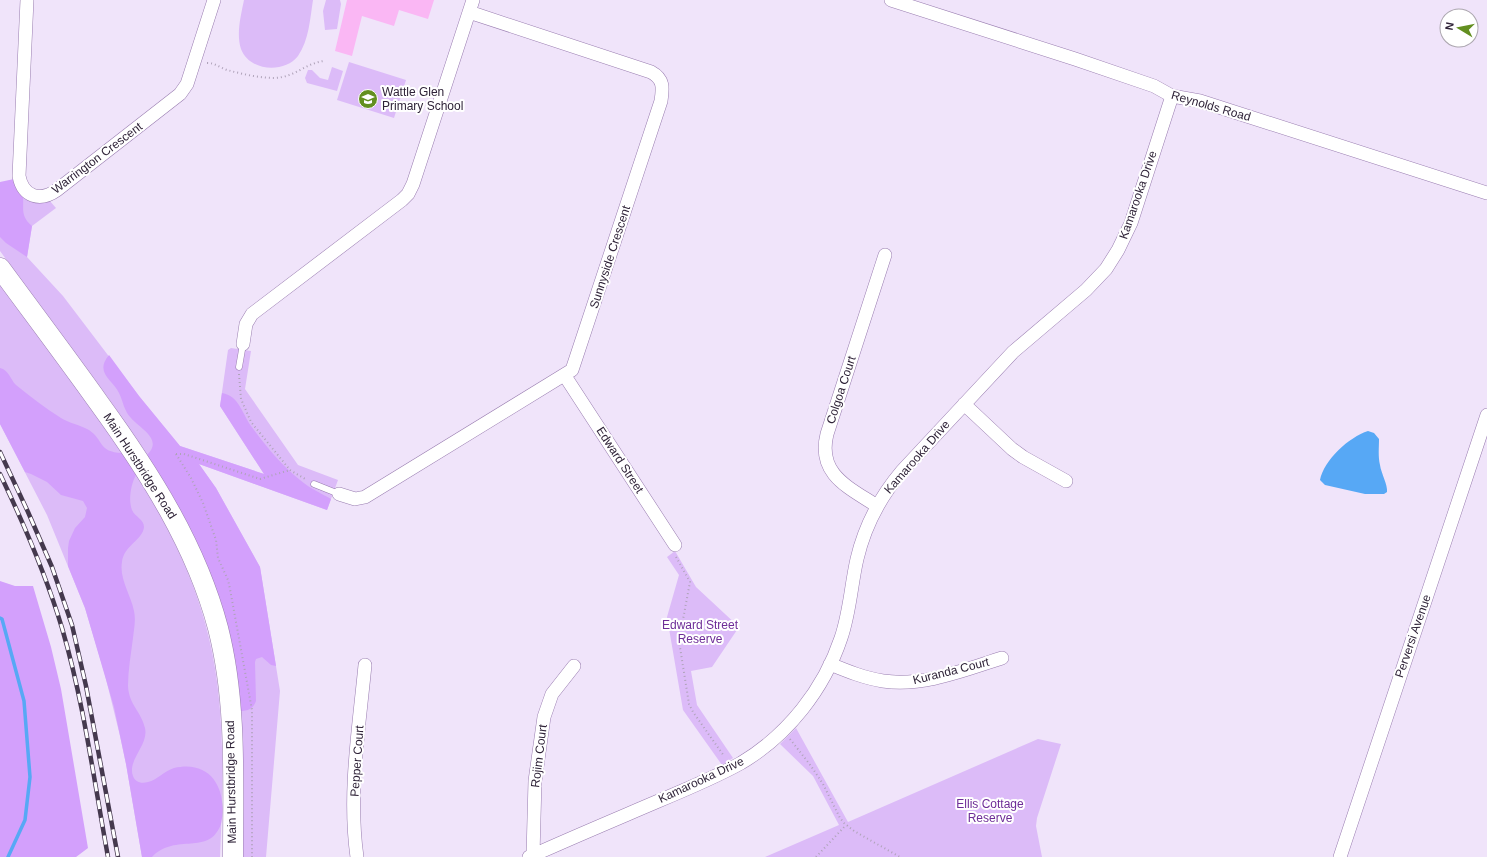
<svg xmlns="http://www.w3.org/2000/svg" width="1487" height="857" font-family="Arial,sans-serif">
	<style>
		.green { fill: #dcbbf8 }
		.forest { fill: #d3a0fc }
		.water { fill: #57a8f5 }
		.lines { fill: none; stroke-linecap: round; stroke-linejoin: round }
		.stream { stroke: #57a8f5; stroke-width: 3.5 }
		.building { fill: #fab7f4 }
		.lane-casing { stroke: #997db0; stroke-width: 7 }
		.street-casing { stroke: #997db0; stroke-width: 14 }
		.primary-casing { stroke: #997db0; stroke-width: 21 }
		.path { stroke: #afa3b9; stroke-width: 2; stroke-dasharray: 1 3; stroke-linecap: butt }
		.lane { stroke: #fff; stroke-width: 6 }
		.street { stroke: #fff; stroke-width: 13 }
		.primary { stroke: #fff; stroke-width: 20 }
		.rail-casing { stroke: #45394e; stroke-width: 4.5 }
		.rail { stroke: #fff; stroke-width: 3; stroke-dasharray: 9; stroke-linecap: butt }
		.labels { text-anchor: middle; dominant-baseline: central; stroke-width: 4; stroke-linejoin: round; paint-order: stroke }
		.poi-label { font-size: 12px; fill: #2f2338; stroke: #fff; text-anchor: start }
		.street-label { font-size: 12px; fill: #2f2338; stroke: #fff }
		.park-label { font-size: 12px; fill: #6e2d97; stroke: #fff }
	</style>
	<rect width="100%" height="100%" fill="#f0e4fa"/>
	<!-- green -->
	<path class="green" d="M244,0H313C310,19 309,40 298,56C284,74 249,71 241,49C236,34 241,15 244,0Z
		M326,0H340L341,4L337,29L325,30L323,11Z
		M349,62L406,80L394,118L337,100Z
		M332,67L343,71L337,91L307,83L305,78L308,70H312L320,78L328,80Z
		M0,182L49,200L56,208L32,226L27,257L63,296L139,396L180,446L264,474L220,406L228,350L231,348L251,351L245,389L298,465L338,480L327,510L199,464L216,488L260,567L280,691L266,857H242L225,619L208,569L188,523L170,490L109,399L0,251Z
		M0,285C79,393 178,506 209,638C226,709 223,785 220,857H142L126,764L120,736L105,675L85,608L47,515L0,424Z
		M675,551L696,587L739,627L712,667L691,671L697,705L733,758L722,765L683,710L667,617L679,575L667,557Z
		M796,728L848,822L1038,739L1061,744L1037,818L1036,826L1042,857H765L839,825L813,776L780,744Z"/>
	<!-- forest -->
	<path class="forest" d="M14,179C17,184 23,191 23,196C24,209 20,216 32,226L27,257L6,243L0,237V182Z
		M109,355L139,396L180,446L264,474L220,406L222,393C239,396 242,413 251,426C265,445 281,465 300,480C309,488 321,493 331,499L327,510L199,464L216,488L260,567L276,666L271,665L262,657L256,659L255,662L256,701C253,709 248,711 240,711L219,600C203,547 176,501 147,455C164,439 139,428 131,418C124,411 123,401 119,393C113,380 94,373 109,355Z
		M0,368C9,370 10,379 16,385C30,396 45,408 61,418C69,423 80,425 89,430C104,440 98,452 122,453L136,475C131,484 128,500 132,510C135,517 144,519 144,527C143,540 124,545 122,562C119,579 131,595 134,611C136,620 134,629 133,638C131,654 128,670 128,686C129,705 141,711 145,728C149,745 127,760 133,776C135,782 141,784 148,782C157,780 164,771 174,768C212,759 228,791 221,824C209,857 176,832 152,857H142L126,764L114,707L85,608L68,566V548L69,541L75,528L85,517L87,508L83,501L61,495L47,482L31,474L25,472L0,424Z
		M0,581L15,586H33L51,647L61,689L88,848L76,857H0Z"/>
	<!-- water -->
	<path class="water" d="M1368,431L1374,433L1379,439C1379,448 1378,456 1380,465C1381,473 1388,485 1387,492L1384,494H1365L1325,485L1320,480C1324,460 1349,437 1368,431Z"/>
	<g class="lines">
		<!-- stream -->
		<path class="stream" d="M0,618L2,619L24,701L30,777L25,820L8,857"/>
	</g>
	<!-- building -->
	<path class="building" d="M347,0H434L428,19L399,10L394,26L362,16L352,56L335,51Z"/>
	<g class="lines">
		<defs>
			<path id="lane" d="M239,367L243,344
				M314,484L339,494"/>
			<path id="street" d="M27,0L19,176C23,197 40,202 57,190L180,94L187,84L214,0
				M891,0L1075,59L1154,86L1172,96L1200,101L1487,193
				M243,344L246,324L252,314L402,200L408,194L413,184L473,0
				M565,376L675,545
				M964,404L1012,449L1023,457L1066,481
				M339,494L355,499L365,497L572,370L661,101C663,88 664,79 651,72L469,12
				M877,506C848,487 817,474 827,434L885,255
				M830,664C847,671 864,678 883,681C923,687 964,670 1002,658
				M533,855L535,781L544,717L552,694L574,666
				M357,857C348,794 359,728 365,665
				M529,857C571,838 614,820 656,802C685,790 714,778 741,763C788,735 824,689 841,638C850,612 851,585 857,559C865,525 880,497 902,471L1013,352L1086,290L1106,269L1118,250L1131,223L1172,96
				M1340,857L1487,415"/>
			<path id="primary" d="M0,268C33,313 67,358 99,403C149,472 196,545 218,628C237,702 233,781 233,857"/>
		</defs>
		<!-- lane casing -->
		<use href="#lane" class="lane-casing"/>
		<!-- street casing -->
		<use href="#street" class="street-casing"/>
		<!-- primary casing -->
		<use href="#primary" class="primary-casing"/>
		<!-- path -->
		<path class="path" d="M207,63C215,63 219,67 227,70C242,74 259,78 275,78C295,77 306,63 324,61
			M239,374L241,399L251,422L290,470L307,480
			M176,454L191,478L203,503L216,540L218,558L228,580L230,589L252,710V857
			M176,454H184L260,479L290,470
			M676,557L690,582L679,641L689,704L693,712L724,756
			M790,739L811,766L823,784L840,818L844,823L854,831L900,857
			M816,857L846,825"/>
		<!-- lane -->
		<use href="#lane" class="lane"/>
		<!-- street -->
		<use href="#street" class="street"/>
		<!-- primary -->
		<use href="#primary" class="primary"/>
		<defs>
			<path id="rail" d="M0,452L28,512L52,567L72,625L86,686L118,857
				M0,474C24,524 46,575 62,628C84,703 94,781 108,857"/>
		</defs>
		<!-- rail casing -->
		<use href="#rail" class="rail-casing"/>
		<!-- rail -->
		<use href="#rail" class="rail"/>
	</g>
	<!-- icons -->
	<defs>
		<symbol id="school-disc" viewBox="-11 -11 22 22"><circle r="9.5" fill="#638f20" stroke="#fff"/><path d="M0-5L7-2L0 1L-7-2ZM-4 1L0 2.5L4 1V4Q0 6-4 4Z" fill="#fff"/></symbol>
	</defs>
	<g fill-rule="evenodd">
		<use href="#school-disc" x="357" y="88" width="22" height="22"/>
	</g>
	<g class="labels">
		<!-- poi labels -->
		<g class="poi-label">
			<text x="382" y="92">Wattle Glen<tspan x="382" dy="14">Primary School</tspan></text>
		</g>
		<!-- street labels -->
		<g class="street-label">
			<text transform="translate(1211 106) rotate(16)">Reynolds Road</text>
			<text transform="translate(97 158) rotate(-37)">Warrington Crescent</text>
			<text transform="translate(1138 195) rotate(-71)">Kamarooka Drive</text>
			<text transform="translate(610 257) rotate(-72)">Sunnyside Crescent</text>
			<text transform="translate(841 390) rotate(-72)">Colgoa Court</text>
			<text transform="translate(917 457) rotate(-49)">Kamarooka Drive</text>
			<text transform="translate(620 460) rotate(57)">Edward Street</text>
			<text transform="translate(140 466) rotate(57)">Main Hurstbridge Road</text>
			<text transform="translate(1413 636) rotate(-71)">Perversi Avenue</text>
			<text transform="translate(951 671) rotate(-14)">Kuranda Court</text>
			<text transform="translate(539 756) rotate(-83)">Rojim Court</text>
			<text transform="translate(357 761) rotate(-86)">Pepper Court</text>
			<text transform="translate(701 780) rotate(-25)">Kamarooka Drive</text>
			<text transform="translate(231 782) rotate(-91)">Main Hurstbridge Road</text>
		</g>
		<!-- park labels -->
		<g class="park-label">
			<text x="700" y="625">Edward Street<tspan x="700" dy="14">Reserve</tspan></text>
			<text x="990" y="804">Ellis Cottage<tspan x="990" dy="14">Reserve</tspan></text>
		</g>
	</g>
	<!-- north arrow -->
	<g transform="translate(1459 28) rotate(280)"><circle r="19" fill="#ffffff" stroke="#aca7af"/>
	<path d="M0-3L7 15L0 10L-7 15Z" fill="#638f20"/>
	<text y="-6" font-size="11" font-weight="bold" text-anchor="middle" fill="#2f2338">N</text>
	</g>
</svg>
